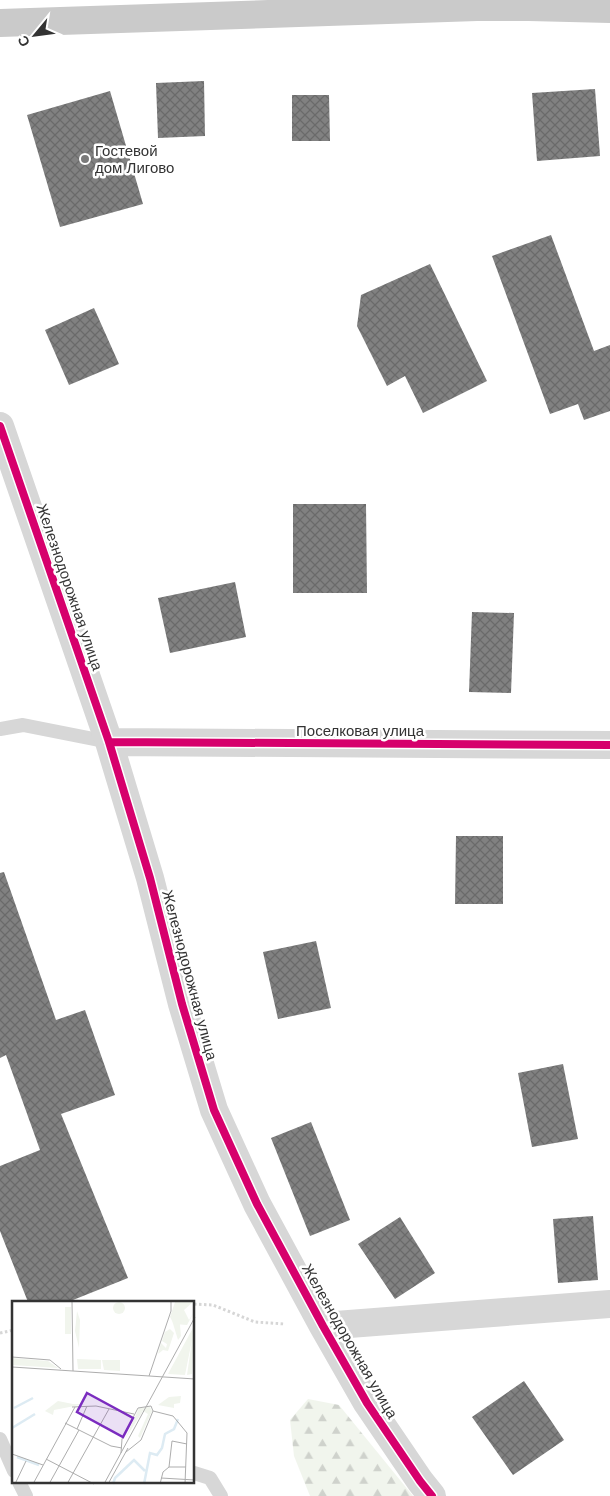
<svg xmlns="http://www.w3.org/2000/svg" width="610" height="1496" font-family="Arial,sans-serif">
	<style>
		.forest { fill: url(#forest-firs) }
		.building { fill: url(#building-cross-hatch) }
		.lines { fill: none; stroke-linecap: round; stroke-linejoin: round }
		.path { stroke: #d6d6d6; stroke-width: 3; stroke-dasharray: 2.5 2.5; stroke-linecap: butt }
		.lane { stroke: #d7d7d7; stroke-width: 14 }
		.street { stroke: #d7d7d7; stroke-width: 28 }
		.primary { stroke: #cacaca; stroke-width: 28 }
		.cycleway-casing { stroke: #fff; stroke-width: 11 }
		.cycleway { stroke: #d6006c; stroke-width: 8 }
		.poi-dot { fill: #7a7a7a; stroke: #fff; stroke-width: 2 }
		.labels { text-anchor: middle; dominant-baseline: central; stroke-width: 5; stroke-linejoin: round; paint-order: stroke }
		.poi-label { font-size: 15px; fill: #333; stroke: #fff; text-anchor: start }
		.street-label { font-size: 15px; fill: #333; stroke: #fff }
		.inset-river { fill: none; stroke: #ddebf3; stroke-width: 2.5 }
		.inset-road { fill: none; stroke: #adadad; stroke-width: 1 }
		.view { fill: #7b2cbf; fill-opacity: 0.15; stroke: #7b2cbf; stroke-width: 2.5 }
		.inset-edge { fill: none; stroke: #333; stroke-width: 2.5 }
	</style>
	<defs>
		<pattern id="forest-firs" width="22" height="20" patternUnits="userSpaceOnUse" patternTransform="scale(1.25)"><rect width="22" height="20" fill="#f1f5ed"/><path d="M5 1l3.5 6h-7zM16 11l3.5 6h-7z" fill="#cfd2cc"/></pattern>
		<pattern id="building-cross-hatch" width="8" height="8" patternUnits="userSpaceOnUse" patternTransform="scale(1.25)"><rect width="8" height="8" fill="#818181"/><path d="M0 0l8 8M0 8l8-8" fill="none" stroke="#6a6a6a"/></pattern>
	</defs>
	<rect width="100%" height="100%" fill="#fff"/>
	<!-- forest -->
	<path class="forest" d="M308,1399L339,1405L413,1496H310L294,1456L290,1420Z"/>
	<!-- building -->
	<path class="building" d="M204,81L205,136L158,138L156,83Z
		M595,89L600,156L537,161L532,93Z
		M110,91L143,204L60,227L27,115Z
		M292,95H329L330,141H292Z
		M551,235L594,351L610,345V411L584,420L578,404L550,414L492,256Z
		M430,264L487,381L423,413L405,376L387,386L357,326L361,295Z
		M94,308L119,364L69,385L45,330Z
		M293,504H366L367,593H293Z
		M235,582L246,637L170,653L158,598Z
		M472,612L514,613L511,693L469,692Z
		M456,836H503V904H455Z
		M4,872L56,1020L85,1010L115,1095L61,1114L128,1278L68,1302H28L0,1231V1166L40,1150L6,1055L0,1058V873Z
		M316,941L331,1008L278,1019L263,952Z
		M563,1064L578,1139L532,1147L518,1073Z
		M311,1122L350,1220L310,1236L271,1138Z
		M593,1216L598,1280L558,1283L553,1219Z
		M400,1217L435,1273L395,1299L358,1244Z
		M524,1381L564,1440L513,1475L472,1417Z"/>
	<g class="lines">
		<!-- path -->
		<path class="path" d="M163,1302H168
			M194,1304L213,1305L255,1322L285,1324
			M0,1333L14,1330"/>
		<!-- lane -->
		<path class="lane" d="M0,729L23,725L109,742
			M0,1439L14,1471
			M194,1473L210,1478L221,1496
			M19,1482L26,1496"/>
		<!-- street -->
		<path class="street" d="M0,426L109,742L150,878L182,1004L214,1110L257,1204L323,1326L367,1403L420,1481L432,1496
			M109,742L610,745
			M323,1326L610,1304"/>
		<!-- primary -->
		<path class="primary" d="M0,23L477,7H529L610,9"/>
		<defs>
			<path id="cycleway" d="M0,426L109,742L150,878L182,1004L214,1110L257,1204L323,1326L367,1403L420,1481L432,1496
				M109,742L610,745"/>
		</defs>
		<!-- cycleway casing -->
		<use href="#cycleway" class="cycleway-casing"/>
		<!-- cycleway -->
		<use href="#cycleway" class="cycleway"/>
	</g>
	<!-- markers -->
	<circle class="poi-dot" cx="85" cy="159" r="5"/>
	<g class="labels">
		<!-- poi labels -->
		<g class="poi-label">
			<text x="95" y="150">Гостевой<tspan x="95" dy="17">дом Лигово</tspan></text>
		</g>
		<!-- street labels -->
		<g class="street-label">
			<text transform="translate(70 587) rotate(71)">Железнодорожная улица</text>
			<text x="360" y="730">Поселковая улица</text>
			<text transform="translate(190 975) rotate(75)">Железнодорожная улица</text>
			<text transform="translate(350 1341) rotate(60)">Железнодорожная улица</text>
		</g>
	</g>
	<!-- overview -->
	<g transform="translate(12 1301)">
		<rect width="182" height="182" fill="#fff"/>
		<path d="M182,0L172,9L177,19L182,11L175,24L162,23L158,16L163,1ZM53,6H59V33H53ZM182,25L180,73L175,74L180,39L173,74L156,73ZM158,28L162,32L156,50L151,49L146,53L149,42L154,47L155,43L150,40L153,31ZM0,57L36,60L46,67L0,64ZM65,58L89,59V68H66ZM90,59H108V70L92,69ZM138,106L140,110L128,137L126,135L136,113L131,110L113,138L127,107Z" fill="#f1f5ed"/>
		<path d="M166,2L169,35L166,39L159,16ZM65,10L68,19L67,47L63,30ZM169,95L168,102L162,103V107L146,104L157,96ZM46,100L61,103H73L42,109L41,114L33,110Z" fill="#f1f5ed"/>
		<path d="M101 7a6 6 0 1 1 12 0a6 6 0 1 1-12 0Z" fill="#f1f5ed"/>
		<path class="inset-river" d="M2,107L21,97M0,127L23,113M5,156L27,164M101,183L103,177L122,159L133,170M132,183L138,152L145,154L150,147L153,133L162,128L166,118"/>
		<path class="inset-road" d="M60,0L61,70L183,78M0,56L38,59L49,68M0,66L61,70M137,75L159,10V0M60,106L84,105L122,113M141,110L161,115L175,132L173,183M53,122L99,145L110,147M65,128L75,105M109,152L110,138L126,107L139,105L141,110L129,139L114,151M0,153L31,164M34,158L82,183M157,166H174M149,177L183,179M3,183L14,160M21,183L63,106M37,183L67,129M55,183L97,108M92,183L183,16M96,183L116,147M148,183L151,171L157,166L160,140L175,143"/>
		<path class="view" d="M75,92L121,117L111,136L65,111Z"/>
		<rect width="182" height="182" class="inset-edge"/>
	</g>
	<!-- north arrow -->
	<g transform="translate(35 35) rotate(241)" stroke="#ffffff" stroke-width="4" paint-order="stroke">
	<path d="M0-4L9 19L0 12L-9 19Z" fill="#333333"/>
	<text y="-8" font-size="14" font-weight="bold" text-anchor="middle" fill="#333333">С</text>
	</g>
</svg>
